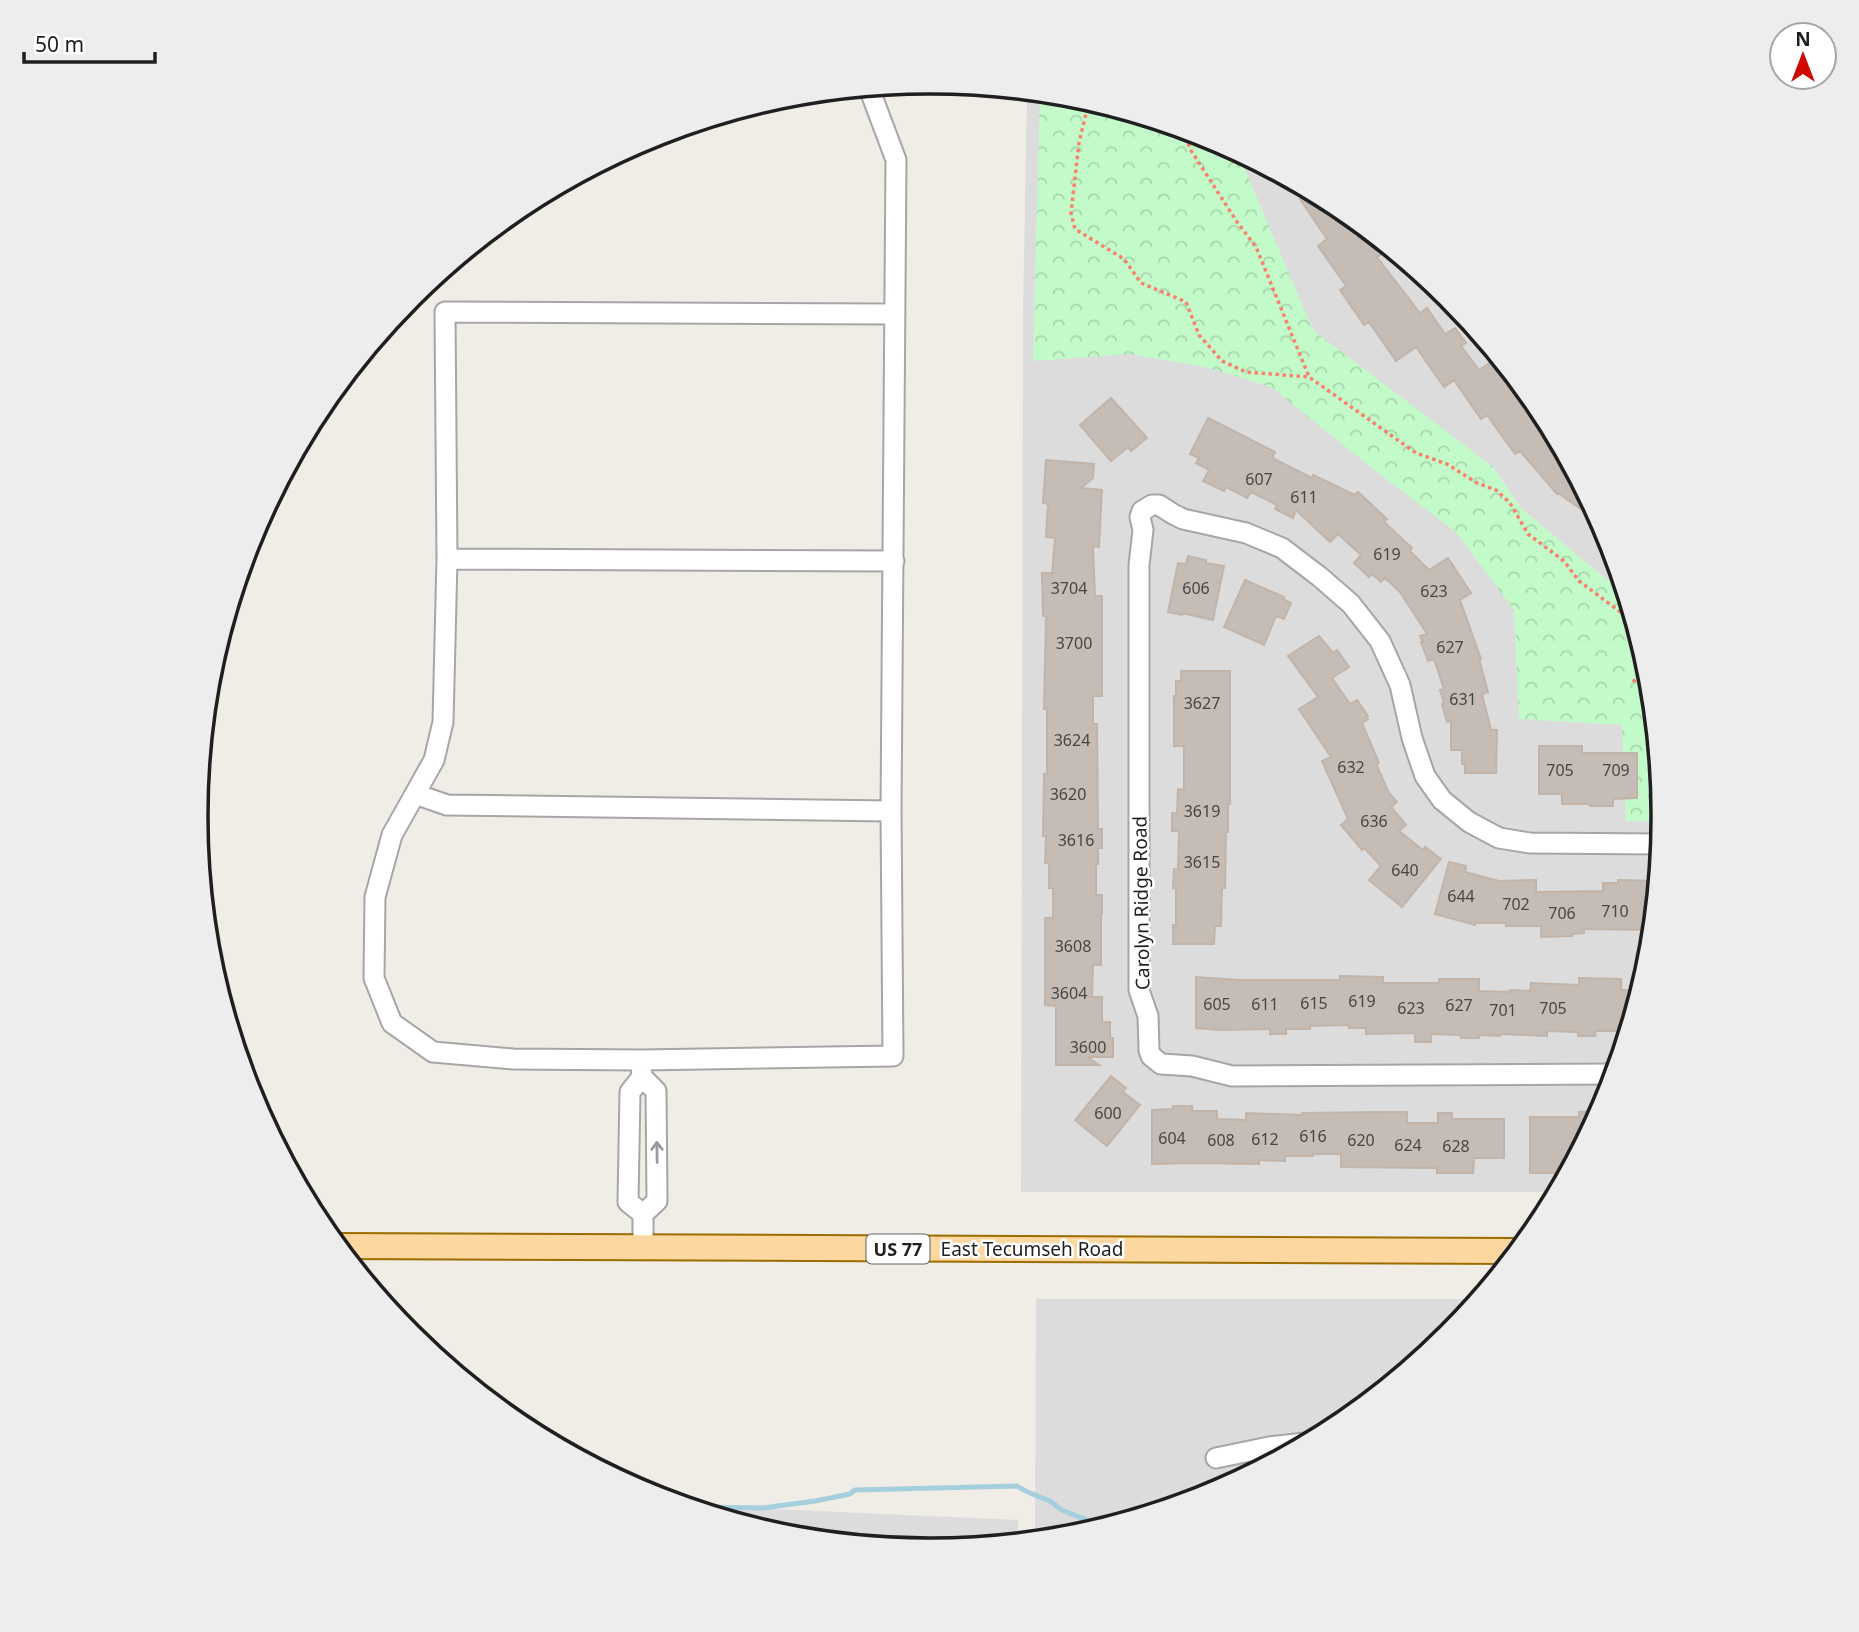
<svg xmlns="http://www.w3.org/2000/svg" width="1859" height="1632" font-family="'Noto Sans',sans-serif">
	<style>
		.residential { fill: #dddcdc }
		.park { fill: url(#park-crowns) }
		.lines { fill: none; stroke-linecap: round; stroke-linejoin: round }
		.stream { stroke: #a6cfdd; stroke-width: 5 }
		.building { fill: #c5bcb5; stroke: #c2b4a8; stroke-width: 2 }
		.minor-casing { stroke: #a6a6a6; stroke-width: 23 }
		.major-casing { stroke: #9b6d00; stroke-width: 28 }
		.path { stroke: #fa816d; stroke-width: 3.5; stroke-dasharray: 3.5 3.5; stroke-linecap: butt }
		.minor { stroke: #fff; stroke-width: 19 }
		.major { stroke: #fcd79f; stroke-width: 24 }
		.oneway { stroke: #9a9a9a }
		.labels { text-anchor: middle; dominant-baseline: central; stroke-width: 5; stroke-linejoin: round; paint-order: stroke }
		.number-label { font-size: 16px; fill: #484644 }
		.shield { fill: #fff; stroke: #626262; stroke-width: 2 }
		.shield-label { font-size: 18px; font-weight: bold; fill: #1f1f1f }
		.street-label { font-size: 19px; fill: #1f1f1f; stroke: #fff }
		.rim { fill: none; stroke: #1f1f1f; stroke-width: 3.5 }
	</style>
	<defs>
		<pattern id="park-crowns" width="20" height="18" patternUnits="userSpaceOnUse" patternTransform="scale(1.75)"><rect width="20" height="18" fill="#c3fac9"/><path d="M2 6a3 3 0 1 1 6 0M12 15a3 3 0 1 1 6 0" fill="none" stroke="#a7d6ac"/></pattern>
	</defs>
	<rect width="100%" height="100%" fill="#f0ede6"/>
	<!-- residential -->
	<path class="residential" d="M1027,92L1073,96L1211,138L1337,206L1449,297L1540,409L1608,536L1649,673L1663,816L1649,960L1607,1097L1556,1192H1021L1023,316Z
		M1036,1299H1478L1448,1335L1337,1426L1210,1494L1072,1536L1035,1539Z
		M685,1505L1018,1520V1541L929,1550L786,1536Z"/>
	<!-- park -->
	<path class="park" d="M1040,93L1073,96L1211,138L1229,148L1243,165L1313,330L1493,467L1521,508L1607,580L1621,581L1649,673L1663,821H1626L1622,725L1519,719L1514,610L1456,532L1382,476L1271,387L1209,368L1129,354L1033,361Z"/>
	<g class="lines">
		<!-- stream -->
		<path class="stream" d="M196,809L202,816L200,854
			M691,1507L763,1508L815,1501L850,1494L855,1490L1017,1486C1028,1494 1041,1496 1053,1503C1056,1505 1058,1508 1062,1510C1075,1516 1090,1521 1104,1526"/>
	</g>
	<!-- building -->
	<path class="building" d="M1311,192L1337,206L1375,237L1383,253L1377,257L1386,269L1420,313L1427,308L1445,334L1455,328L1466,343L1461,346L1479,370L1497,358L1511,378L1513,377L1540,409L1601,523L1558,493L1557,494L1520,451L1515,454L1487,415L1481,419L1454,380L1444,387L1416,347L1396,361L1369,322L1364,325L1340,290L1346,286L1318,246L1327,239L1300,199Z
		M1111,398L1147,438L1131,451L1128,447L1111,461L1080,425Z
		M1208,418L1275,452L1272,458L1312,478L1313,475L1355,495L1358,492L1387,519L1384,522L1412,548L1410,551L1429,570L1448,558L1471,593L1460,600L1481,659H1479L1488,692L1482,694L1491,730H1497L1496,773H1465V764H1462V750H1451V721L1447,722L1442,704L1444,703L1440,690L1444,689L1434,659L1428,661L1421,642H1423L1420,636L1427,634L1400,592L1385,578L1381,582L1372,574L1369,577L1354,563L1361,555L1338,534L1330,542L1296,510L1293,518L1275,509L1277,505L1251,492L1247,498L1226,487L1224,491L1203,481L1209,470L1196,463L1199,458L1190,454Z
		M1046,460L1094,464L1093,478L1081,488L1102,490L1099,547L1093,546L1095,596H1102V696H1093V724H1097L1098,829H1102V848H1098V864H1096V895H1102V914H1101V965H1093L1092,997H1102V1022H1110V1038H1113V1057H1088L1099,1065H1056V1006L1045,1005V918H1053V888H1049V863H1045L1046,836H1043L1044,774H1047V709H1044L1046,616H1043L1042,573H1052L1055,538L1046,537L1048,504L1043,503Z
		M1188,556L1206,560V563L1224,566L1213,620L1182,613V615L1168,612L1178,563L1186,564Z
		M1245,580L1284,597L1283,599L1291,603L1284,619L1276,616L1264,645L1224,627Z
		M1319,636L1333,653L1337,650L1349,667L1332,678L1350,704L1357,700L1368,716L1366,717L1368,719L1362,723L1379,763L1376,764L1389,793L1397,802L1391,807L1406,825L1399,831L1423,850L1425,847L1441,859L1402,907L1369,880L1381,866L1364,848L1362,850L1341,825L1348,819L1322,761L1331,757L1299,709L1318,697L1288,656Z
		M1181,671H1230V804H1228V832H1226L1225,888H1222L1221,926H1215L1214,944H1173V925H1176V888H1173L1174,869H1178L1179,831H1172V813H1177L1178,789L1184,790V746H1174V696H1176V681H1181Z
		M1539,746H1582V753H1637V798L1613,799V806H1590V804H1562V794H1539Z
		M1449,862L1466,866L1465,872L1499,881L1536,880V892L1603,891V883H1618V880L1657,881L1652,930L1584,929V933L1572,934V936L1541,937V926H1506V923H1475V925L1435,914Z
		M1340,976L1383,977V983H1439V979H1479V991L1510,992V990L1530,991L1531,983L1579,985V978L1621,979V990H1640L1627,1031H1596L1595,1036H1578V1032L1547,1031V1036L1500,1034V1036L1479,1035V1038H1461V1035L1431,1034V1042H1415V1033L1366,1034V1028H1349V1025L1310,1026V1029H1286V1034H1270V1029L1220,1030L1196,1028V977L1239,980H1340Z
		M1111,1076L1126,1088L1123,1092L1140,1105L1107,1146L1075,1120Z
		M1173,1106H1192V1111H1217V1119L1246,1120V1113L1302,1115V1113L1388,1112H1407V1123H1438V1113H1452V1119H1504V1158H1474L1473,1173H1437V1168L1341,1167V1154H1313V1156H1285V1161L1259,1160V1164L1192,1163L1152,1164V1110L1173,1109Z
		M1600,1111L1567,1173H1530V1117H1579V1112Z"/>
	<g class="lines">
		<defs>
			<path id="minor" d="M869,88L896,160L891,811L893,1056L641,1060L513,1059L433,1052L392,1023L374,978L375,897L392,835L434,760L443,722L447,559L445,312L895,314
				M447,559L894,561
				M415,794L447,805L891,811
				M641,1065L642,1077L630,1092L628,1202L643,1214
				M1614,1074L1232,1076L1192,1066L1161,1064L1151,1056L1149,1050L1148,1016L1139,990V565L1143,530L1140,517L1142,511L1152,505H1159L1173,514L1183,519L1246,533L1282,548L1320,577L1351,604L1380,641L1400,685L1412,738L1425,776L1442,800L1469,822L1499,838L1530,843L1661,844
				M642,1077L656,1091L657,1201L643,1214V1248
				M1216,1458L1269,1447L1305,1443"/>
			<path id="major" d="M338,1246L1517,1251"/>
		</defs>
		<!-- minor casing -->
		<use href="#minor" class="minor-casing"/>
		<!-- major casing -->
		<use href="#major" class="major-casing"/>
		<!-- path -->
		<path class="path" d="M1089,101L1079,143L1071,213L1075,229L1124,259L1141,283L1186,302L1199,335L1222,361L1246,372L1309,377L1416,453L1447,464L1477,483L1496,490L1510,503L1528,534L1564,561L1579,581L1619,611L1631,614
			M1184,130L1190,149L1237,222L1256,247L1309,377
			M1633,682L1641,673L1648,670"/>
		<!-- minor -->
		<use href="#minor" class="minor"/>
		<!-- major -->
		<use href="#major" class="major"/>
	</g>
	<!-- one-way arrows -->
	<defs><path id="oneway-shaft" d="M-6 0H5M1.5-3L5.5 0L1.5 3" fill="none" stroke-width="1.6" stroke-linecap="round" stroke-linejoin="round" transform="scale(1.75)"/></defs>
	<use class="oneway" href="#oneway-shaft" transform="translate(657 1152) rotate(-91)"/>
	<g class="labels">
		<!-- number labels -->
		<g class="number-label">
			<text x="1259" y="479">607</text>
			<text x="1304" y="497">611</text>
			<text x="1387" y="554">619</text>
			<text x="1069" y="588">3704</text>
			<text x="1196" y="588">606</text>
			<text x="1434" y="591">623</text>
			<text x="1074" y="643">3700</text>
			<text x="1450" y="647">627</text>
			<text x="1463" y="699">631</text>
			<text x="1202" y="703">3627</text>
			<text x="1072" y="740">3624</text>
			<text x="1351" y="767">632</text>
			<text x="1560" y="770">705</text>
			<text x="1616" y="770">709</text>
			<text x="1068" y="794">3620</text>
			<text x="1202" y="811">3619</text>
			<text x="1374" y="821">636</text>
			<text x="1076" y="840">3616</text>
			<text x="1202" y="862">3615</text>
			<text x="1405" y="870">640</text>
			<text x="1461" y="896">644</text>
			<text x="1516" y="904">702</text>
			<text x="1615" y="911">710</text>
			<text x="1562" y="913">706</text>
			<text x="1073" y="946">3608</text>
			<text x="1069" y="993">3604</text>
			<text x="1362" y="1001">619</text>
			<text x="1314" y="1003">615</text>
			<text x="1217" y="1004">605</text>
			<text x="1265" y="1004">611</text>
			<text x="1459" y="1005">627</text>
			<text x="1411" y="1008">623</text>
			<text x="1553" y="1008">705</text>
			<text x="1503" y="1010">701</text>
			<text x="1088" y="1047">3600</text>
			<text x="1108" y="1113">600</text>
			<text x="1313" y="1136">616</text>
			<text x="1172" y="1138">604</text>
			<text x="1265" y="1139">612</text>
			<text x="1221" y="1140">608</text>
			<text x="1361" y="1140">620</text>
			<text x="1408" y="1145">624</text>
			<text x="1456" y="1146">628</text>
		</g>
		<!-- shield labels -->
		<rect class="shield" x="866.5" y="1234.5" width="63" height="29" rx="5"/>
		<g class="shield-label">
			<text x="898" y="1249">US 77</text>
		</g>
		<!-- street labels -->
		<g class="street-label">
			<text transform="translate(1141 903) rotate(-91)">Carolyn Ridge Road</text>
			<text x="1032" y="1249">East Tecumseh Road</text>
		</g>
	</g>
	<!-- crop -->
	<path d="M0 0H1859V1632H0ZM929 94H930A721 721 0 0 1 1651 815V817A721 721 0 0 1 930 1538H929A721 721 0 0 1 208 817V815A721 721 0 0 1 929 94Z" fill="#ededed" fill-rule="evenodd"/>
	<path class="rim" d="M929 94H930A721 721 0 0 1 1651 815V817A721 721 0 0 1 930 1538H929A721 721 0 0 1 208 817V815A721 721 0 0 1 929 94Z"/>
	<!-- north arrow -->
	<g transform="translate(1803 56)"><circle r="33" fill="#ffffff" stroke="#a5a5a5" stroke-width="2"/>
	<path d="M0-5L12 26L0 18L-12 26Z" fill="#cf0800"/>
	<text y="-10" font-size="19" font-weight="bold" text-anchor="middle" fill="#1f1f1f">N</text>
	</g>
	<!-- scale -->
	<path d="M24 52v10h131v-10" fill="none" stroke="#1f1f1f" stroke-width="3.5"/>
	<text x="35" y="52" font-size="21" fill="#1f1f1f" stroke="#ffffff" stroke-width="5" paint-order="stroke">50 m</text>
</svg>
